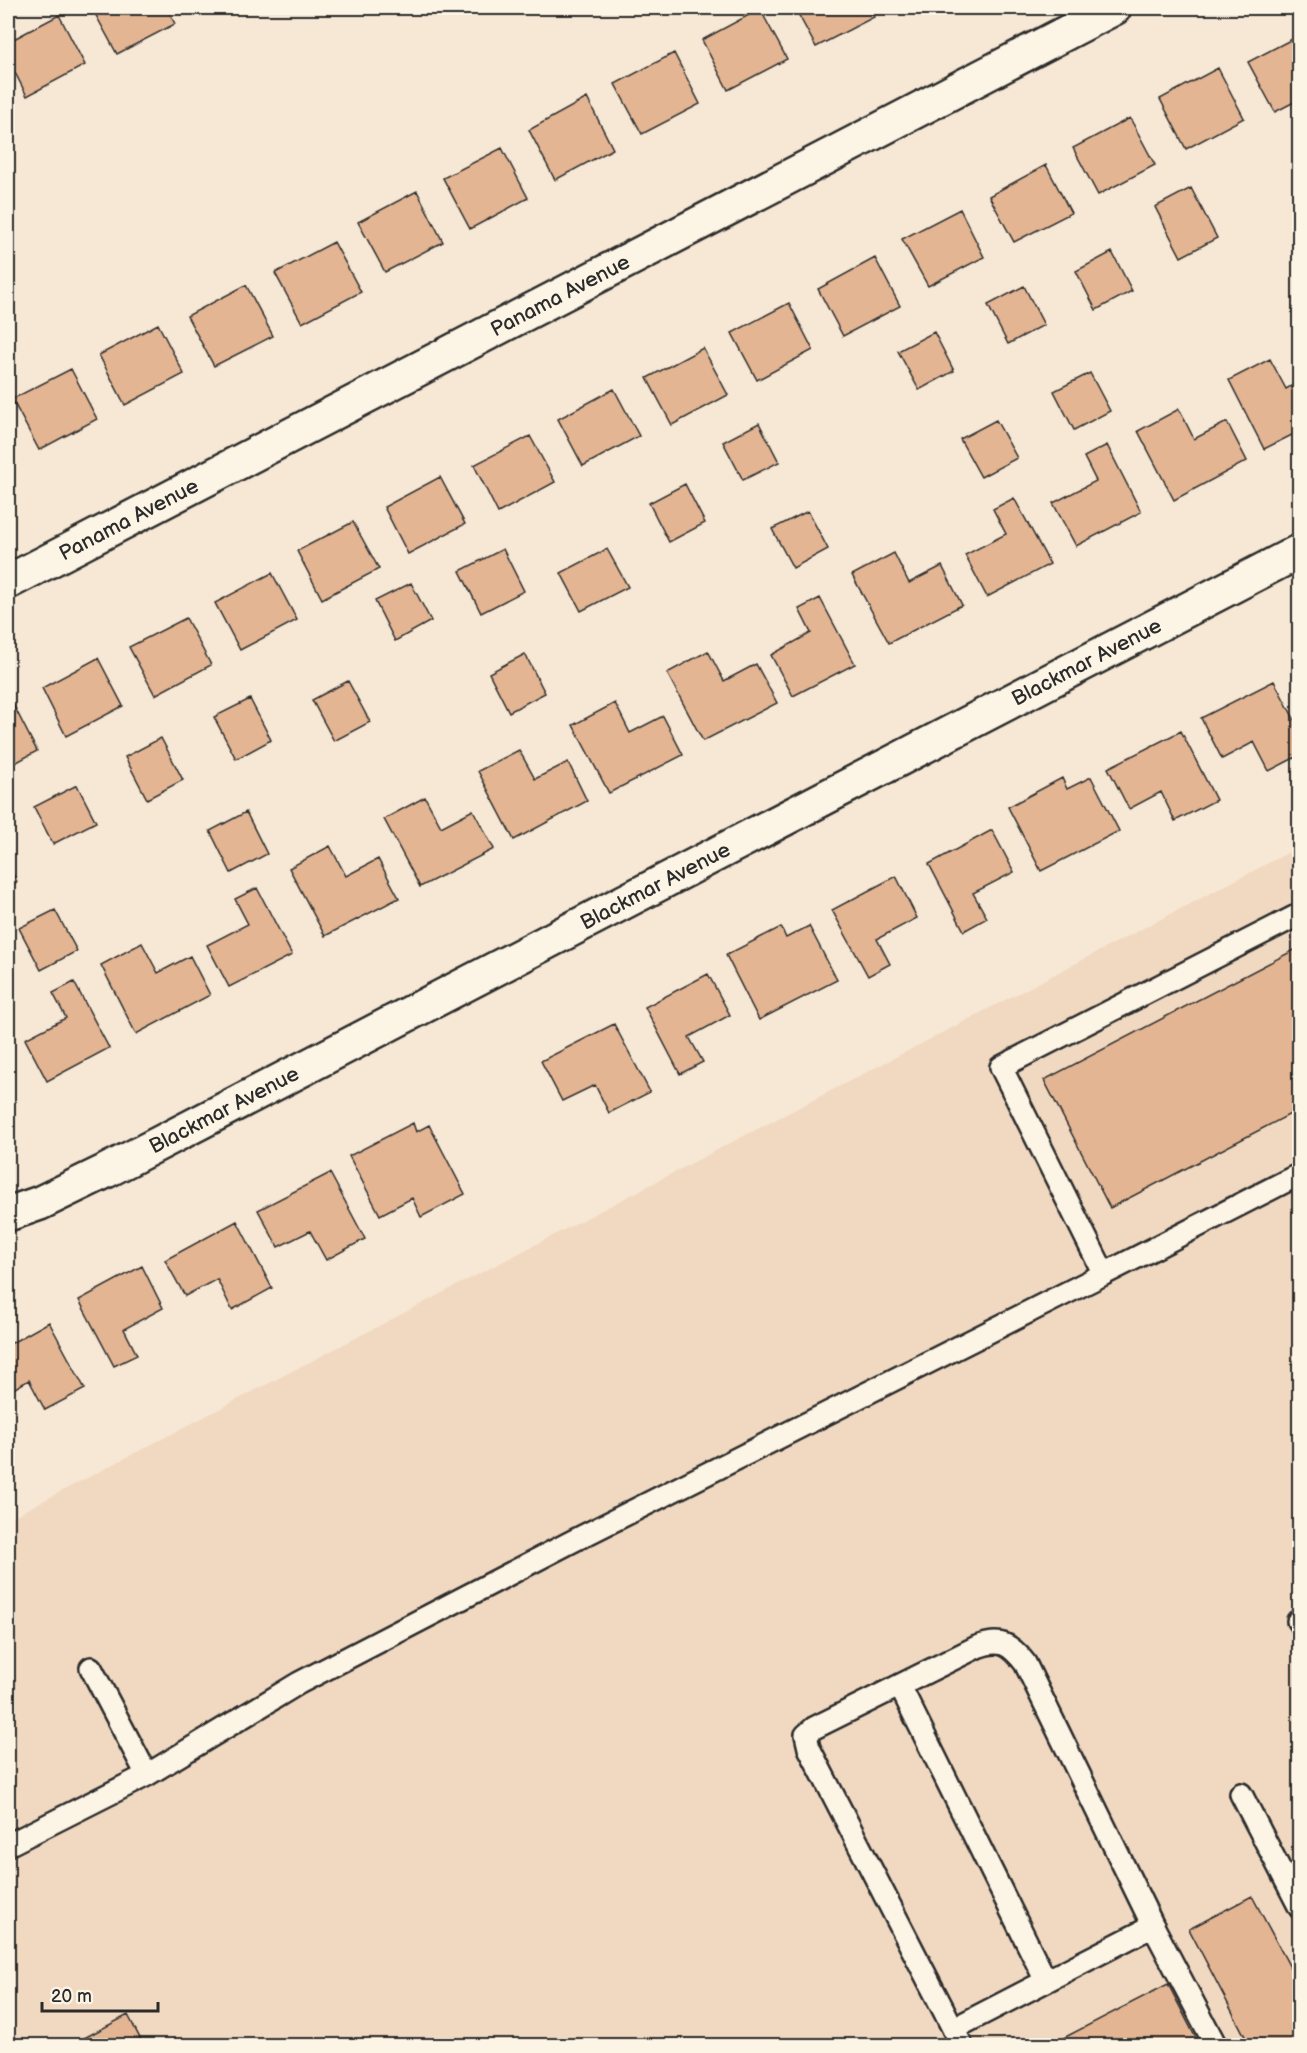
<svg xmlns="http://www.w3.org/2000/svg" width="1307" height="2053" font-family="'Balsamiq Sans',sans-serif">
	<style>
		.built { fill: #f1d9c1 }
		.building { fill: #e3b593; stroke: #2b2b2b; stroke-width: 1.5 }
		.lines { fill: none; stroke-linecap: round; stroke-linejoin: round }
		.service-casing { stroke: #2b2b2b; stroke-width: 26 }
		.minor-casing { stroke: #2b2b2b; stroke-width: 38 }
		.service { stroke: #fcf5e5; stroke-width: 21 }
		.minor { stroke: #fcf5e5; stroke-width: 33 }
		.labels { text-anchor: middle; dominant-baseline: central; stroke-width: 4.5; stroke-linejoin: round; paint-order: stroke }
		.street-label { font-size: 21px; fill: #2b2b2b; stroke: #fcf5e5 }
	</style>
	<rect width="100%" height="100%" fill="#f7e8d5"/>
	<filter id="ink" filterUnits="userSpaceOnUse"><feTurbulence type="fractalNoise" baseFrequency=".0167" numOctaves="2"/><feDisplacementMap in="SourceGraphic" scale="12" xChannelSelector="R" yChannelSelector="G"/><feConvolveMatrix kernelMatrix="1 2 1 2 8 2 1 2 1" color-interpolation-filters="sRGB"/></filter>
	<g filter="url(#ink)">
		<!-- built -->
		<path class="built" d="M1299,847V2045L8,2046V1519Z"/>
		<!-- building -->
		<path class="building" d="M92,8H167L175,24L117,54Z
			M795,8H869L874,17L816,47Z
			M760,9L787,59L728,90L702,40Z
			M59,15L85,65L27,96L8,59V42Z
			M1300,35V99L1275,112L1248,62Z
			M674,53L700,104L642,134L615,84Z
			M1218,68L1244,118L1186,149L1160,99Z
			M587,98L613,149L555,180L529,130Z
			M1130,118L1155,165L1098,195L1073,148Z
			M502,148L528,198L470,229L443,178Z
			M1046,165L1071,213L1014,242L989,196Z
			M1191,188L1217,238L1181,257L1155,207Z
			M417,191L443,242L385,272L358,222Z
			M960,209L984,257L928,286L902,239Z
			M334,242L361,292L302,323L275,273Z
			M1112,252L1132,291L1096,310L1076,271Z
			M875,258L900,306L843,336L818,289Z
			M246,285L273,336L214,366L187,316Z
			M1024,286L1044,325L1008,344L988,305Z
			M789,303L813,350L757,380L732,333Z
			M158,324L184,374L125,405L99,355Z
			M934,332L954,371L919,390L898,351Z
			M703,348L728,395L672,425L647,378Z
			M1270,359L1286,389L1300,381V431L1264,449L1229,380Z
			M71,369L97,419L39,450L12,399Z
			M1090,373L1110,411L1074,430L1054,391Z
			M614,389L639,436L583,466L558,419Z
			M1179,409L1194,439L1227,422L1247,461L1174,500L1138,431Z
			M996,420L1017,458L981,477L960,439Z
			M759,423L779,462L743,480L723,442Z
			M530,436L555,482L498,513L474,465Z
			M1107,445L1141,512L1076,546L1053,503L1096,481L1084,457Z
			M440,477L465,524L408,554L384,507Z
			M685,484L705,523L669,542L649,503Z
			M1014,498L1050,564L987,597L965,555L1006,534L993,509Z
			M808,511L828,549L793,568L772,529Z
			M353,522L379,569L322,599L297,551Z
			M503,549L524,591L481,613L460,571Z
			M607,549L628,587L581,611L561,573Z
			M894,553L909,583L942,566L962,605L889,643L852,575Z
			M272,573L297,620L240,650L215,603Z
			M411,583L431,621L395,641L375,601Z
			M820,598L855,664L793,696L771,655L811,633L799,609Z
			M186,618L211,665L155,695L129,647Z
			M708,651L724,681L756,664L777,703L703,741L667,673Z
			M525,654L545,693L509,712L489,673Z
			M98,658L123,706L66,736L42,688Z
			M348,681L370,722L334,741L312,700Z
			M1274,681L1300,730V755L1269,771L1254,742L1222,759L1201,718Z
			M250,699L271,740L236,759L214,717Z
			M615,703L630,733L663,716L683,755L609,793L573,725Z
			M13,704L37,751L8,767V707Z
			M1181,731L1216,800L1175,821L1161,792L1129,809L1108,768Z
			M161,738L183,780L147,799L125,757Z
			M519,750L535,779L568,762L587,801L514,840L478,771Z
			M1091,777L1119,831L1041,871L1008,807L1062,778L1067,789Z
			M77,785L96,822L53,844L34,807Z
			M425,797L441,827L473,810L494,849L420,887L384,819Z
			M246,812L267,854L231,873L210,831Z
			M992,830L1014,872L973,893L987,918L964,931L929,864Z
			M330,846L346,876L378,859L399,898L325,936L289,868Z
			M8,863L17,882L8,887Z
			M896,876L917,918L877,939L890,964L868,976L832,910Z
			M257,888L292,955L229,987L207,945L248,924L235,899Z
			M55,910L77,951L41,970L19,928Z
			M809,926L837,980L759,1020L726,955L781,927L786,938Z
			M142,943L158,973L190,956L210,995L136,1034L101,965Z
			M1300,947V1109L1110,1208L1044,1080Z
			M708,974L730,1015L689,1037L703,1062L680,1074L645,1007Z
			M74,982L109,1048L47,1081L25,1039L66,1018L53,993Z
			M614,1024L650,1092L609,1113L595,1085L562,1101L541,1061Z
			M413,1123L416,1132L429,1125L465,1194L421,1217L412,1198L380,1215L349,1156Z
			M330,1173L365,1239L326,1260L310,1231L278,1247L258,1210Z
			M237,1221L272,1288L232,1310L217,1279L185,1296L165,1260Z
			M142,1266L163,1308L124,1329L137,1355L114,1366L79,1300Z
			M49,1322L85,1389L45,1410L29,1380L8,1392V1345Z
			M1252,1896L1300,1986V2046H1250L1189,1929Z
			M1168,1984L1200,2046H1048Z
			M128,2015L144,2046H69Z"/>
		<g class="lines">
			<defs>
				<path id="service" d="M1300,914L1001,1067L1104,1274L1300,1174
					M1298,1621L1300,1623
					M91,1668L147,1775
					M900,1686L1046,1981
					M1241,1794L1300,1908
					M8,1845L147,1775L299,1683L571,1542L1104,1274
					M953,2029L1153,1926
					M962,2046L809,1748L806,1735L814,1728L977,1647C1001,1638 1010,1644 1025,1663L1153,1926L1216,2046"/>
				<g id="minor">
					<path id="s1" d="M8,582L1114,8"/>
					<path id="s2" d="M8,1214L40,1203L106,1171L1300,551"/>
				</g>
			</defs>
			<!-- service casing -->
			<use href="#service" class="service-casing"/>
			<!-- minor casing -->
			<use href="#minor" class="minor-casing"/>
			<!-- service -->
			<use href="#service" class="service"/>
			<!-- minor -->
			<use href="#minor" class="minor"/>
		</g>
	</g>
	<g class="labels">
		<!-- street labels -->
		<g class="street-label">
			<text stroke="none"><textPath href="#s1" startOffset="622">Panama Avenue</textPath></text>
			<text stroke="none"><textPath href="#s1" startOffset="136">Panama Avenue</textPath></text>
			<text stroke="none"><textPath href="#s2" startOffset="1212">Blackmar Avenue</textPath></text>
			<text stroke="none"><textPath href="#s2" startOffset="726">Blackmar Avenue</textPath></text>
			<text stroke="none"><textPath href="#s2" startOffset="240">Blackmar Avenue</textPath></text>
		</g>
	</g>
	<!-- margin -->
	<rect width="1307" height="2053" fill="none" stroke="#fcf5e5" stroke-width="30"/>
	<rect x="15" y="15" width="1277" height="2023" fill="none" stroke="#2b2b2b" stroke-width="2" filter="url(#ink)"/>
	<!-- scale -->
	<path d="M42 2002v9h116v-9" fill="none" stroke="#2b2b2b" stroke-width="3"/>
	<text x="51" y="2002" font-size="18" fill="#2b2b2b" stroke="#fcf5e5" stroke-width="4.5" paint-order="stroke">20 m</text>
</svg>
